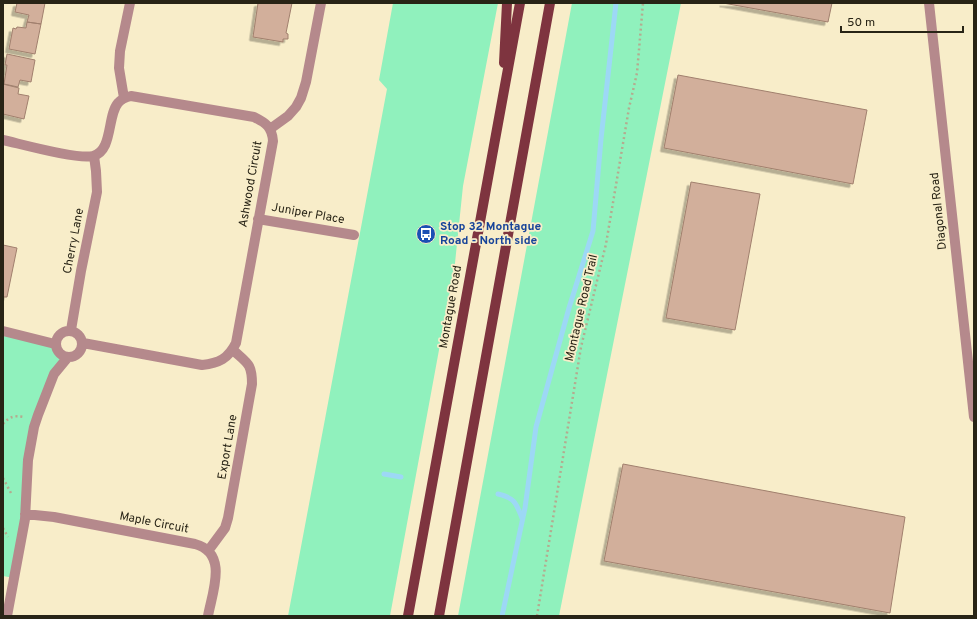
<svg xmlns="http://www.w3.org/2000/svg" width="977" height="619" font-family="Overpass,sans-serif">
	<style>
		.green { fill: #90f1bd }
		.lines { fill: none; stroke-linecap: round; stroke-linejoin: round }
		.stream { stroke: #9dd8f5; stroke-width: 5 }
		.building { fill: #d2af9b; stroke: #a1806e; filter: url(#shadow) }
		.path { stroke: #b4ab8f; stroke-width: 2.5; stroke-dasharray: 2 3; stroke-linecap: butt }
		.minor { stroke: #b5898c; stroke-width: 10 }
		.tertiary { stroke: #b5898c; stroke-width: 10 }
		.primary { stroke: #7e343f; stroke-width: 10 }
		.labels { text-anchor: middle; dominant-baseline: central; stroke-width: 3.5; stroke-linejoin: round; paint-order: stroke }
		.street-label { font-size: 12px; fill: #282416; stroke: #f8edc9 }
		.transit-label { font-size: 12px; font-weight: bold; fill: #164399; stroke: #f8edc9; text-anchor: start }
	</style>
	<defs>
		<filter id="shadow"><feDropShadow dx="-3.5" dy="3.5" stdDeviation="0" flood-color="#0004"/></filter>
	</defs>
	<rect width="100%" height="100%" fill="#f8edc9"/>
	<!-- green -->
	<path class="green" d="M393,3H498L463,186L455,263L390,616H288L387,89L379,80Z
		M572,3H681L559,616H458Z
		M3,331L56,349L63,356L38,415L14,578L3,576Z"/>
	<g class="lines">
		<!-- stream -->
		<path class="stream" d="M384,474L401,477
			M498,494C515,498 516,503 522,518
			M502,616L525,508L536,427L569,308L593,231L601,139L616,3"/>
	</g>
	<!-- building -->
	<path class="building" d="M17,3H45L41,24L27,22L29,15L15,12Z
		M258,3H292L286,33L288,34V39H283V42L253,37Z
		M723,3H832L828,22Z
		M27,22L41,24L35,54L9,49L13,28L16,29L17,27L26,28Z
		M7,54L35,60L31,82L20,80L18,87L4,84L7,65H5Z
		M678,75L867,110L853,184L664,148Z
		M3,84L19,88L18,94L29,96L24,119L3,114Z
		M691,182L760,194L735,330L666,318Z
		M3,245L17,248L7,297H3Z
		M623,464L905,517L890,613L604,561Z"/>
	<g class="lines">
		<!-- path -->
		<path class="path" d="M3,424C9,417 14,415 24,417
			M3,478L12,495
			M3,528L8,537
			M537,616L581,347L606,244L629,108L637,73L643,3"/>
		<!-- minor -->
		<path class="minor" d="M124,98L119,68L120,51L130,3
			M270,129L288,116L296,107L301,98L306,82L321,3
			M3,140C21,144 78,160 93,156C113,151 107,116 118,103C121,99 127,97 131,96L254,117C266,123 272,127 273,141L236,343C228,359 219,363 202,365L83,343
			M258,219L354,235
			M71,330L81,271L97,192L96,171L94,156
			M56 344a13 13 0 1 1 26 0a13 13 0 1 1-26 0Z
			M3,331L55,344
			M25,514L54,517L195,544C229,553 212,593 208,616
			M208,551L225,528L228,518L252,384C252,363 247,363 233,350
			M7,616L25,519L28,460L34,427L38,415L54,374L68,357"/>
		<!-- tertiary -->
		<path class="tertiary" d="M929,3L974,417"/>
		<!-- primary -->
		<path class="primary" d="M504,63L507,3
			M408,616L520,3
			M439,616L550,3"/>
	</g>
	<!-- icons -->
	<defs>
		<symbol id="bus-disc" viewBox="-11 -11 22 22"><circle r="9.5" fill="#1a4fb4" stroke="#f8edc9"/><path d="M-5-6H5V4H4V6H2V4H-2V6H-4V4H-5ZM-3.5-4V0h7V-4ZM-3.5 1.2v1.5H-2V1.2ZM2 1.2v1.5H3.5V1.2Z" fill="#fff"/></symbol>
	</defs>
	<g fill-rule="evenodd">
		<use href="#bus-disc" x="415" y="223" width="22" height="22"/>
	</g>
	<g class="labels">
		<!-- street labels -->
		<g class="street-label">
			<text transform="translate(251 184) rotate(-80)">Ashwood Circuit</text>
			<text transform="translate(939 211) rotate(-96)">Diagonal Road</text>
			<text transform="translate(308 214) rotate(10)">Juniper Place</text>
			<text transform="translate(74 241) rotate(-79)">Cherry Lane</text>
			<text transform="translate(451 307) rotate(-80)">Montague Road</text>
			<text transform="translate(582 308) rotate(-77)">Montague Road Trail</text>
			<text transform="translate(228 447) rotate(-80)">Export Lane</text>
			<text transform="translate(154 523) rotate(11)">Maple Circuit</text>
		</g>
		<!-- transit labels -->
		<g class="transit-label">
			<text x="440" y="227">Stop 32 Montague<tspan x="440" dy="14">Road - North side</tspan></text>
		</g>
	</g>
	<!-- border -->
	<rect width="977" height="619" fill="none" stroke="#282416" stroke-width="8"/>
	<!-- scale -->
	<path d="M841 26v6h122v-6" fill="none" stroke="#282416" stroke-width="2"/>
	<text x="847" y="26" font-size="12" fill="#282416" stroke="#f8edc9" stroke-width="3" paint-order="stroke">50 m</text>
</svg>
